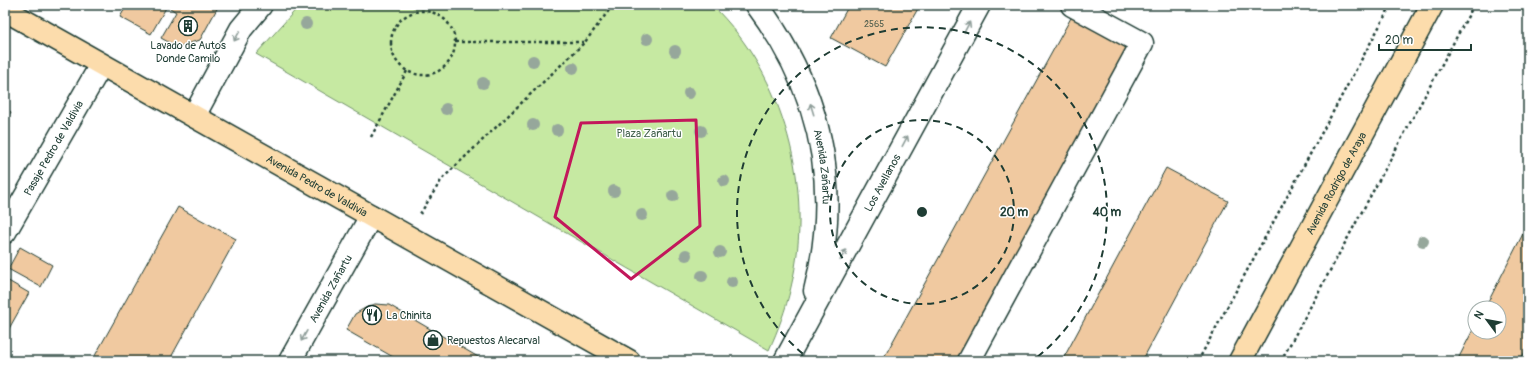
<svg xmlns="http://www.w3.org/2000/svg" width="1533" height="366" font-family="Pangolin,sans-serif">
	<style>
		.green { fill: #c6e9a2; stroke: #72936b }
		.building { fill: #f0c9a0; stroke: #1f3d34 }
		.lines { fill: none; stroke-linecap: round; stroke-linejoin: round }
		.minor-casing { stroke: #1f3d34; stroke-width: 25 }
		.major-casing { stroke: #1f3d34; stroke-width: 25 }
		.path { stroke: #1f3d34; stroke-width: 2.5; stroke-dasharray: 3 3; stroke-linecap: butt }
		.minor { stroke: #fff; stroke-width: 22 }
		.major { stroke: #fcdcac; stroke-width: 22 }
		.tree { fill: #96a79b }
		.oneway { stroke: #8f9e9a }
		.marked { fill: none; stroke: #c2185b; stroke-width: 3; stroke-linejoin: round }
		.ring { fill: none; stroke: #1f3d34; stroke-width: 2; stroke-dasharray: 7 5 }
		.labels { text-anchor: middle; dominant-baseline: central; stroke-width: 3; stroke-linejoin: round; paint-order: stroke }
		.number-label { font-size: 9px; fill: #53604f }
		.poi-label { font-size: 11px; fill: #1f3d34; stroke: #fff; text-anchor: start }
		.park-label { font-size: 11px; fill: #405f4a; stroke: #fff }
		.street-label { font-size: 11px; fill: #1f3d34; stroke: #fff }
		.centre { fill: #1f3d34; stroke: #fff; stroke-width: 2 }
		.ring-label { font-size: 12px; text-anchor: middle; font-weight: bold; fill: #1f3d34; stroke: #fff; stroke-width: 3; stroke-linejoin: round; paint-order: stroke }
	</style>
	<rect width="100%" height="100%" fill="#fff"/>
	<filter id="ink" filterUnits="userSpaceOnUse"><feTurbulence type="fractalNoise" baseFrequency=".025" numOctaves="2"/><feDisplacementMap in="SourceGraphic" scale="8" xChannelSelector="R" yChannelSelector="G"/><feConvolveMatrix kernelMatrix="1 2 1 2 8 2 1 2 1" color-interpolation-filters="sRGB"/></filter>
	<g filter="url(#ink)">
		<!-- green -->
		<path class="green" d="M300,5H712C785,76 815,189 791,287C786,309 778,330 769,350L256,54Z"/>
		<!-- building -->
		<path class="building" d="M127,5H219L200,40L177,47L161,38L176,12L167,6L151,34L120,17Z
			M849,5H853L863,10L866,5H920L885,67L831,38Z
			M1072,16L1130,48L958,361H882Z
			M5,108L11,112L5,122Z
			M1166,168L1228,201L1142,361H1062Z
			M178,207L236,239L169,361H92Z
			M1528,224V346L1520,361H1457L1475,326V332H1499V308H1485Z
			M20,247L52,265L41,287L8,269Z
			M5,279L29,293L6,334H5Z
			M375,304L389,305L485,361H400L346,330L355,314L365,308Z"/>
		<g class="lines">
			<defs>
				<g id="minor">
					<path id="s1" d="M757,5C821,91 842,186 815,291"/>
					<path d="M194,116L241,29L261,5"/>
					<path id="s2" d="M5,232L101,65"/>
					<path id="s3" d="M290,361L371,216"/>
					<path id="s4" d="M785,361L979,5"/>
					<path d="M969,361L1142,43L1072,5"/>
				</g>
				<g id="major">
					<path id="s5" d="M5,10L629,361"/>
					<path id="s6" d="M1240,361L1432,5"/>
				</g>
			</defs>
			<!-- minor casing -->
			<use href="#minor" class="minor-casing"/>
			<!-- major casing -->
			<use href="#major" class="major-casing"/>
			<!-- path -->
			<path class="path" d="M414,5V12
				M391 43a32 32 0 1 1 64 0a32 32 0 1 1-64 0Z
				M455,42H584
				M371,137L407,71
				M420,214L442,179L585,42L613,5
				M1198,361L1391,5
				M1281,361L1474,5"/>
			<!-- minor -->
			<use href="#minor" class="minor"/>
			<!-- major -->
			<use href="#major" class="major"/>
		</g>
		<!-- trees -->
		<g class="tree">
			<circle cx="306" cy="24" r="6"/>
			<circle cx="647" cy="39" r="6"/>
			<circle cx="675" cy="51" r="6"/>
			<circle cx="533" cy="61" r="6"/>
			<circle cx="573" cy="68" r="6"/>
			<circle cx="483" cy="83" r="6"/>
			<circle cx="689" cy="93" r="6"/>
			<circle cx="446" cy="109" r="6"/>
			<circle cx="533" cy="125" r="6"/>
			<circle cx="557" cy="130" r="6"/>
			<circle cx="701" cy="131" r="6"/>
			<circle cx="724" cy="181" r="6"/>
			<circle cx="614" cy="191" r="6"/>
			<circle cx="673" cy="196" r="6"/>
			<circle cx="642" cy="215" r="6"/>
			<circle cx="1423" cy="241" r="6"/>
			<circle cx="720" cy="252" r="6"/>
			<circle cx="686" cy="255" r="6"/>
			<circle cx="702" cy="276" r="6"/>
			<circle cx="732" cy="282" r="6"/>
		</g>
		<!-- one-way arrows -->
		<defs><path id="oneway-shaft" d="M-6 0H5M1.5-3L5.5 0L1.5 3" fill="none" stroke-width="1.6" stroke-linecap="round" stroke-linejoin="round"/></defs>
		<g class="oneway">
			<use href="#oneway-shaft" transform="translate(967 27) rotate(-62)"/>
			<use href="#oneway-shaft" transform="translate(237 36) rotate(120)"/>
			<use href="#oneway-shaft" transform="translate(812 109) rotate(-107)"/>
			<use href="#oneway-shaft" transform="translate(905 141) rotate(-62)"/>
			<use href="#oneway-shaft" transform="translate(843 255) rotate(-62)"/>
			<use href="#oneway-shaft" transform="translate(304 336) rotate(119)"/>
		</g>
	</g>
	<!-- marked area -->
	<path class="marked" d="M696,120L700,226L631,279L555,217L581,123Z"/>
	<!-- distance rings -->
	<g class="ring">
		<circle cx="922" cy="212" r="92"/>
		<path d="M812 361A185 185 0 1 1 1032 361"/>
	</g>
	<!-- icons -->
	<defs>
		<symbol id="building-ring" viewBox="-11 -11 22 22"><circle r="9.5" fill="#fff" stroke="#1f3d34" stroke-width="1.5"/><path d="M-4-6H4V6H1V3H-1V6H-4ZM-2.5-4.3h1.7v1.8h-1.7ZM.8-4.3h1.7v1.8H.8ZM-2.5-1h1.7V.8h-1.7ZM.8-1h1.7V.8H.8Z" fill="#1f3d34"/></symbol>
		<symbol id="restaurant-ring" viewBox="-11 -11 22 22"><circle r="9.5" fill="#fff" stroke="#1f3d34" stroke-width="1.5"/><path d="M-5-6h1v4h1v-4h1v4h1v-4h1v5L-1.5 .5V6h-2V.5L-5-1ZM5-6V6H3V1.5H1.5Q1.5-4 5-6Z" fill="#1f3d34"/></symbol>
		<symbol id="shop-ring" viewBox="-11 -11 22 22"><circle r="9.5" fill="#fff" stroke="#1f3d34" stroke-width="1.5"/><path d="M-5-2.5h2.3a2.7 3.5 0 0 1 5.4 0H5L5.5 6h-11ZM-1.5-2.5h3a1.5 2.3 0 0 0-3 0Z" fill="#1f3d34"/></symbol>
	</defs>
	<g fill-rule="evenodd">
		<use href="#building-ring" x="177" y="15" width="22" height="22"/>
		<use href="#restaurant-ring" x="361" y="304" width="22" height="22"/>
		<use href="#shop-ring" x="422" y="329" width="22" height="22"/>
	</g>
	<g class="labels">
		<!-- number labels -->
		<g class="number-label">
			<text x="874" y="24">2565</text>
		</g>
		<!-- poi labels -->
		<g class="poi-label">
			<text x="188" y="45" text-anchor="middle">Lavado de Autos<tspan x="188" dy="13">Donde Camilo</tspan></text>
			<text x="386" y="315">La Chinita</text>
			<text x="447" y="340">Repuestos Alecarval</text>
		</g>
		<!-- park labels -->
		<g class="park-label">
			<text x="649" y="133">Plaza Zañartu</text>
		</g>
		<!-- street labels -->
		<g class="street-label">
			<text stroke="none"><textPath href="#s2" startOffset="97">Pasaje Pedro de Valdivia</textPath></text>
			<text stroke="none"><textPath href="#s1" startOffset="177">Avenida Zañartu</textPath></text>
			<text stroke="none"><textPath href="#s4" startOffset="203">Los Avellanos</textPath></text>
			<text stroke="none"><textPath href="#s6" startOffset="202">Avenida Rodrigo de Araya</textPath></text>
			<text stroke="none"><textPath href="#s5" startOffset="358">Avenida Pedro de Valdivia</textPath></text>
			<text stroke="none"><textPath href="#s3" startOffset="83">Avenida Zañartu</textPath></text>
		</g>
	</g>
	<circle cx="922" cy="212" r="6" class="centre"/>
	<g class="ring-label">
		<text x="1014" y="216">20 m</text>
		<text x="1107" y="216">40 m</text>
	</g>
	<!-- margin -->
	<rect width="1533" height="366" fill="none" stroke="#fff" stroke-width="20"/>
	<rect x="10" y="10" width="1513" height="346" fill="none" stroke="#1f3d34" stroke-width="1.5" filter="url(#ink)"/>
	<!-- north arrow -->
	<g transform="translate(1487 320) rotate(302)"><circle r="19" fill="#ffffff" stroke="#a5b1ae"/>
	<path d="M0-3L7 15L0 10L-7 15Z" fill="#1f3d34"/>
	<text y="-6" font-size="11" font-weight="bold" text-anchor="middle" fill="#1f3d34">N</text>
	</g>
	<!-- scale -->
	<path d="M1379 44v6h92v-6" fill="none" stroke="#1f3d34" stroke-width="2"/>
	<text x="1385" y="44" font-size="12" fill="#1f3d34" stroke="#ffffff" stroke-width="3" paint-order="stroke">20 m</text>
</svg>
